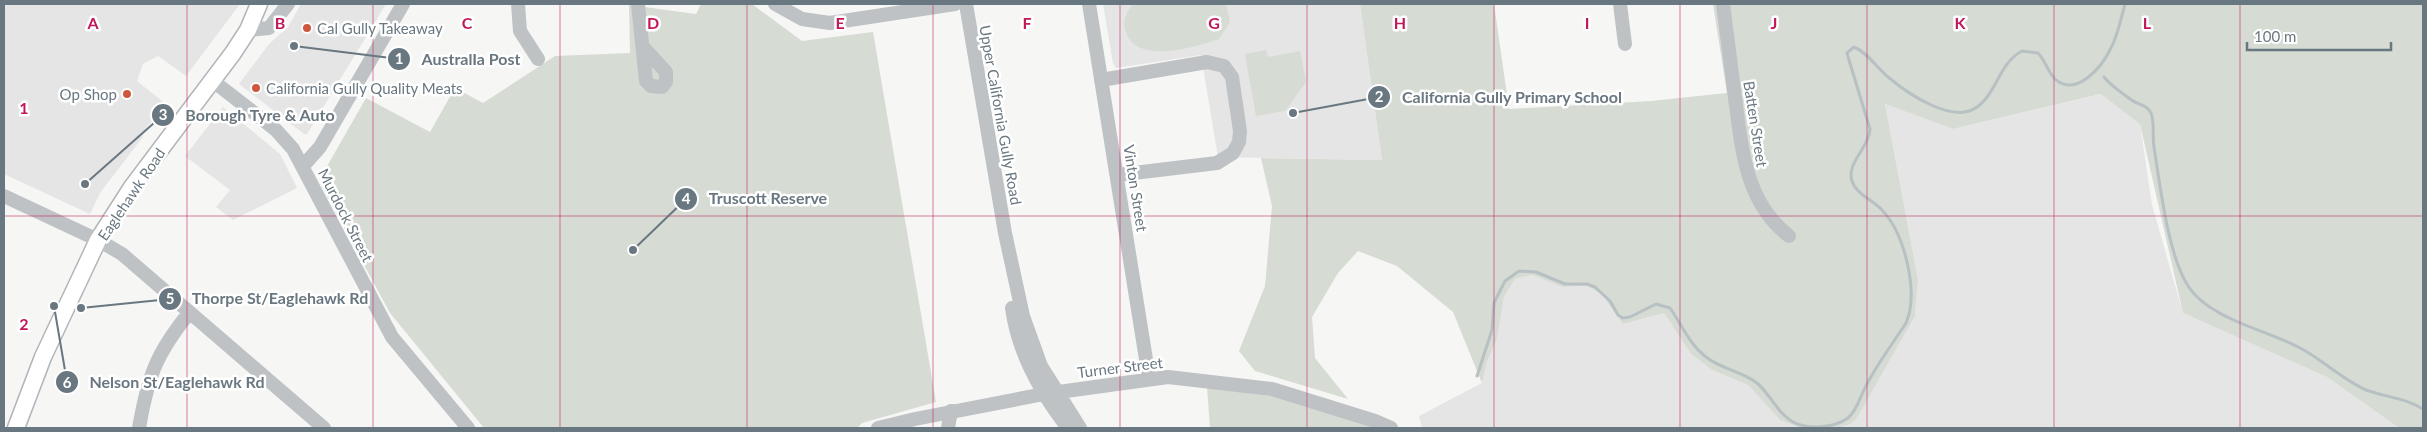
<svg xmlns="http://www.w3.org/2000/svg" width="2427" height="432" font-family="Lato,sans-serif">
	<style>
		.built { fill: #e4e5e4 }
		.green { fill: #d6dbd3 }
		.lines { fill: none; stroke-linecap: round; stroke-linejoin: round }
		.stream { stroke: #b7c1c4; stroke-width: 3 }
		.major-casing { stroke: #b2b6b9; stroke-width: 19 }
		.minor { stroke: #bec2c5; stroke-width: 14 }
		.major { stroke: #fff; stroke-width: 16 }
		.grid { fill: none; stroke: #c2185b; stroke-width: 1; stroke-opacity: 0.55 }
		.poi-dot { fill: #cd583d; stroke: #fff; stroke-width: 2 }
		.labels { text-anchor: middle; dominant-baseline: central; stroke-width: 5; stroke-linejoin: round; paint-order: stroke }
		.poi-label { font-size: 15px; fill: #697781; stroke: #fff; text-anchor: start }
		.street-label { font-size: 15px; fill: #697781; stroke: #fff }
		.grid-label { font-size: 16px; text-anchor: middle; font-weight: bold; fill: #c2185b; stroke: #fff; stroke-width: 5; stroke-linejoin: round; paint-order: stroke }
		.leader { fill: none; stroke: #697781; stroke-width: 2 }
		.callout-dot { fill: #697781; stroke: #fff; stroke-width: 2 }
		.mark-label { font-size: 15px; text-anchor: middle; font-weight: bold; fill: #fff }
		.callout-label { font-size: 16px; text-anchor: middle; font-weight: bold; fill: #697781; stroke: #fff; stroke-width: 5; stroke-linejoin: round; paint-order: stroke }
	</style>
	<rect width="100%" height="100%" fill="#f6f6f4"/>
	<!-- built -->
	<path class="built" d="M4,4H240L186,76L158,56L143,64L137,81L167,105L145,129L142,138L100,193L90,214L4,174Z
		M301,4H386L307,134H304L239,84L269,44L288,27Z
		M1103,4H1360L1382,160L1218,157L1201,55L1116,68L1113,63Z
		M2102,94L2140,124L2152,205L2183,313L2327,377L2399,428H1837L1851,424L1915,316L1918,280L1885,104L1953,129Z
		M223,107L280,154L297,188L233,220L216,207L230,190L185,156Z
		M1533,275L1562,287L1588,286L1602,295L1623,324L1664,313L1691,354L1712,370L1748,385L1780,420L1800,428H1422L1419,416L1482,383L1487,362L1497,339L1504,297L1515,279Z"/>
	<!-- green -->
	<path class="green" d="M701,4H752L802,41L873,32L936,402L862,423L857,428H484L390,313L322,187V175L366,98L430,132L455,88L483,103L555,56L630,53L629,5L696,14Z
		M1133,4H1226L1230,22L1219,39C1196,47 1136,65 1126,32C1122,21 1126,13 1133,4Z
		M1360,4H1494L1509,109L1651,101L1727,93L1713,4H2423V428H2399L2327,377L2183,313L2140,124L2101,94L1953,129L1885,104L1918,280L1915,316L1856,419L1851,424L1837,428H1800L1780,420L1748,385L1712,370L1691,354L1664,313L1623,324L1602,295L1588,286L1562,287L1533,275L1515,279L1504,297L1497,339L1487,362L1482,383L1453,312L1397,266L1358,251L1338,273L1312,317L1315,358L1348,399L1255,371L1239,351L1265,286L1272,206L1261,158L1382,160Z
		M1266,50L1268,57L1300,51L1306,82L1285,111L1256,116L1245,54Z
		M1207,387L1278,397L1375,428H1210Z"/>
	<g class="lines">
		<!-- stream -->
		<path class="stream" d="M2104,77C2111,86 2121,92 2130,99C2137,105 2147,104 2151,113C2155,123 2152,136 2154,147C2160,185 2168,255 2188,286C2210,320 2268,330 2302,349C2324,361 2343,380 2366,390C2385,397 2406,398 2423,409
			M1477,376L1492,330L1494,303L1505,281L1519,271L1536,272L1565,284H1587L1595,287L1610,301L1618,315L1623,318L1630,317L1656,304L1670,308C1682,325 1689,344 1706,357C1721,369 1741,371 1757,383C1770,394 1778,414 1793,422C1808,430 1834,428 1848,418C1857,411 1861,394 1867,384C1878,363 1893,343 1906,323C1919,293 1905,234 1882,210C1874,201 1856,194 1852,181C1846,163 1869,148 1870,129L1849,60L1847,53L1854,47C1868,53 1876,67 1888,77C1907,93 1953,125 1977,107C1997,93 1999,63 2022,51L2038,53C2045,60 2048,72 2055,79C2076,98 2102,67 2111,48C2118,35 2121,18 2125,4"/>
		<defs>
			<path id="major" d="M16,428L43,357L98,240L132,187L233,53L248,30L259,4"/>
		</defs>
		<!-- major casing -->
		<use href="#major" class="major-casing"/>
		<!-- minor -->
		<path class="minor" d="M518,4L520,31L538,59
			M638,4L646,81L651,86L662,87L666,82V72L644,48
			M775,4L802,19L830,23L955,4
			M966,4L1005,233L1023,316L1041,366L1080,428
			M1089,4L1149,378
			M1620,4L1625,44
			M1723,4C1727,35 1731,67 1735,98C1742,149 1745,202 1789,236
			M248,30L269,28L288,4
			M1101,80L1207,62L1224,66L1232,77L1240,131L1239,142L1233,153L1217,163L1117,175
			M213,81L276,130L293,149L392,337L468,428
			M303,166L320,147L403,4
			M4,196L98,240L122,254L324,428
			M1012,308C1018,353 1040,392 1068,428
			M139,428C148,376 156,354 189,313
			M878,428L915,419L1044,394L1168,377L1272,389L1375,421L1391,428
			M948,428L951,411"/>
		<!-- major -->
		<use href="#major" class="major"/>
	</g>
	<!-- grid -->
	<path class="grid" d="M187,4V428M373,4V428M560,4V428M747,4V428M933,4V428M1120,4V428M1307,4V428M1494,4V428M1680,4V428M1867,4V428M2054,4V428M2240,4V428M4,216H2423"/>
	<!-- markers -->
	<g class="poi-dot">
		<circle cx="307" cy="28" r="5"/>
		<circle cx="256" cy="88" r="5"/>
		<circle cx="127" cy="94" r="5"/>
	</g>
	<g class="labels">
		<!-- poi labels -->
		<g class="poi-label">
			<text x="317" y="28">Cal Gully Takeaway</text>
			<text x="266" y="88">California Gully Quality Meats</text>
			<text x="117" y="94" text-anchor="end">Op Shop</text>
		</g>
		<!-- street labels -->
		<g class="street-label">
			<text transform="translate(1001 115) rotate(80)">Upper California Gully Road</text>
			<text transform="translate(1756 124) rotate(81)">Batten Street</text>
			<text transform="translate(1136 188) rotate(81)">Vinton Street</text>
			<text transform="translate(131 194) rotate(-56)">Eaglehawk Road</text>
			<text transform="translate(346 215) rotate(63)">Murdock Street</text>
			<text transform="translate(1120 367) rotate(-7)">Turner Street</text>
		</g>
	</g>
	<g class="grid-label">
		<text x="93" y="29">A</text>
		<text x="280" y="29">B</text>
		<text x="467" y="29">C</text>
		<text x="653" y="29">D</text>
		<text x="840" y="29">E</text>
		<text x="1027" y="29">F</text>
		<text x="1214" y="29">G</text>
		<text x="1400" y="29">H</text>
		<text x="1587" y="29">I</text>
		<text x="1774" y="29">J</text>
		<text x="1960" y="29">K</text>
		<text x="2147" y="29">L</text>
		<text x="24" y="114">1</text>
		<text x="24" y="330">2</text>
	</g>
	<!-- callouts -->
	<path class="leader" d="M294 46L399 59M1293 113L1379 97M85 184L163 115M633 250L686 199M81 308L170 299M54 306L67 382"/>
	<g class="callout-dot">
		<circle cx="294" cy="46" r="5"/>
		<circle cx="1293" cy="113" r="5"/>
		<circle cx="85" cy="184" r="5"/>
		<circle cx="633" cy="250" r="5"/>
		<circle cx="81" cy="308" r="5"/>
		<circle cx="54" cy="306" r="5"/>
		<circle cx="399" cy="59" r="12"/>
		<circle cx="1379" cy="97" r="12"/>
		<circle cx="163" cy="115" r="12"/>
		<circle cx="686" cy="199" r="12"/>
		<circle cx="170" cy="299" r="12"/>
		<circle cx="67" cy="382" r="12"/>
	</g>
	<g class="mark-label">
		<text x="399" y="64">1</text>
		<text x="1379" y="102">2</text>
		<text x="163" y="120">3</text>
		<text x="686" y="204">4</text>
		<text x="170" y="304">5</text>
		<text x="67" y="388">6</text>
	</g>
	<g class="callout-label">
		<text x="471" y="65">AustralIa Post</text>
		<text x="1512" y="103">California Gully Primary School</text>
		<text x="260" y="121">Borough Tyre &amp; Auto</text>
		<text x="768" y="204">Truscott Reserve</text>
		<text x="280" y="304">Thorpe St/Eaglehawk Rd</text>
		<text x="177" y="388">Nelson St/Eaglehawk Rd</text>
	</g>
	<!-- border -->
	<rect width="2427" height="432" fill="none" stroke="#697781" stroke-width="10"/>
	<!-- scale -->
	<path d="M2247 42v8h144v-8" fill="none" stroke="#697781" stroke-width="2.5"/>
	<text x="2254" y="42" font-size="15" fill="#697781" stroke="#ffffff" stroke-width="4" paint-order="stroke">100 m</text>
</svg>
